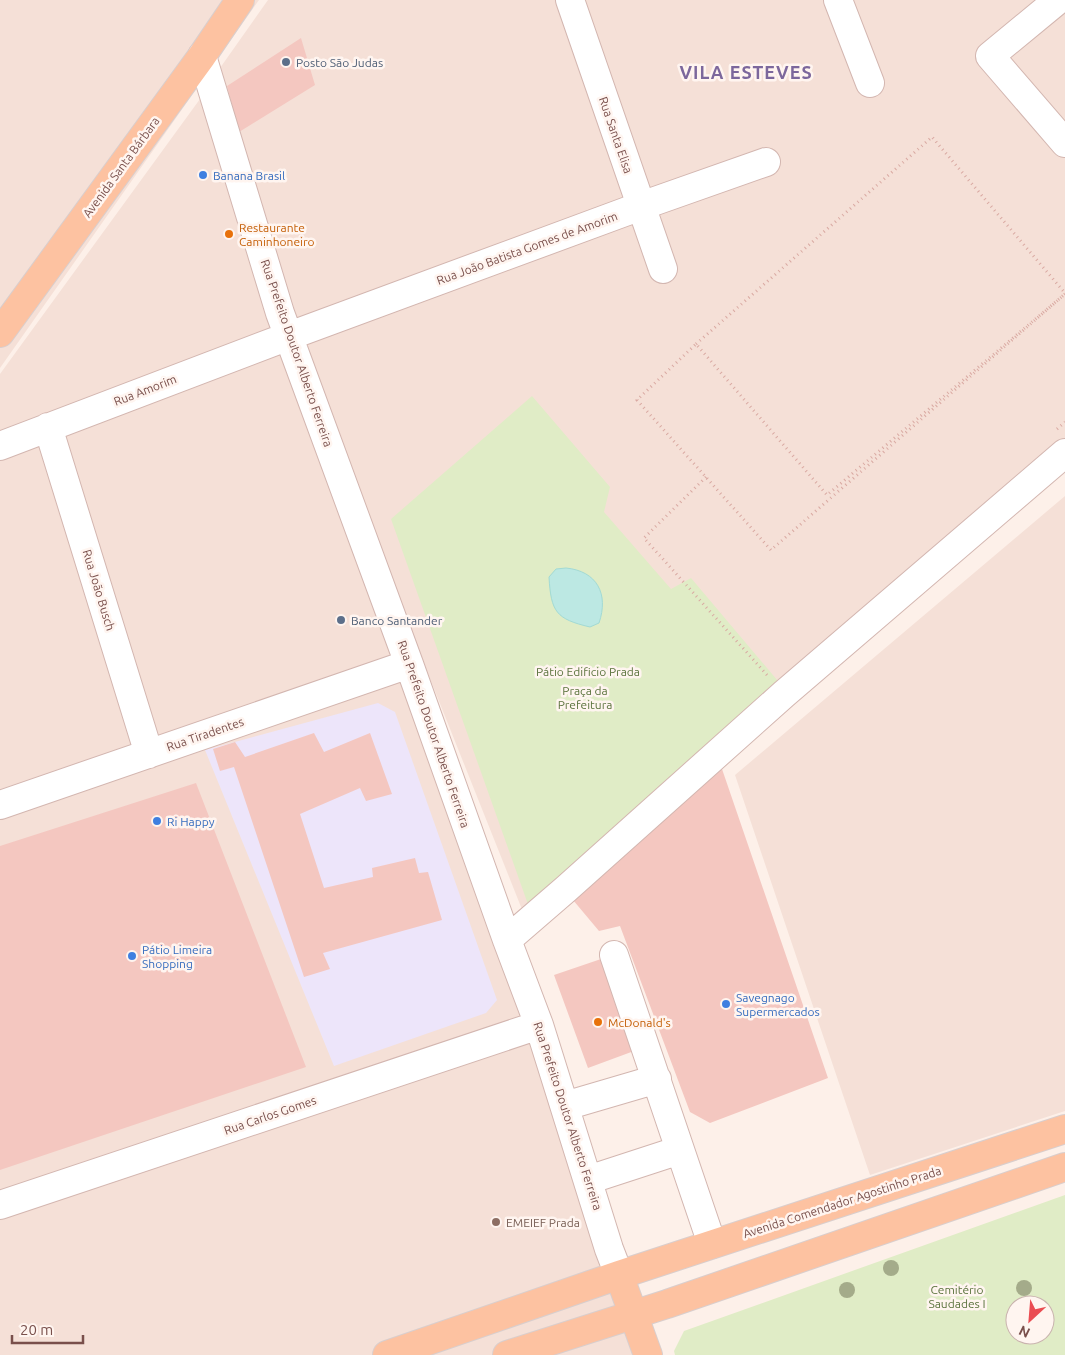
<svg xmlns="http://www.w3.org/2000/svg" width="1065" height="1355" font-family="Ubuntu,sans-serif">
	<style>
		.residential { fill: #f5e0d7 }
		.education { fill: #ede5fa }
		.green { fill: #e0ecc6; fill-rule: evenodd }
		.water { fill: #bce8e3; stroke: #a2dad4 }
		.building { fill: #f4c7c0 }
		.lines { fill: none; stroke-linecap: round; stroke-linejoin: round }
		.minor-casing { stroke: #d3b6b0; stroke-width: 30 }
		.major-casing { stroke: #d9cecd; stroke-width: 30 }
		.path { stroke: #d9a9a2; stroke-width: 3; stroke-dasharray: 1 4; stroke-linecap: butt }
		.minor { stroke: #fff; stroke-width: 28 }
		.major { stroke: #fdc2a1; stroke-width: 28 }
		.tree { fill: #a4ab8a }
		.service-dot { fill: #5c6f8a; stroke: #fff5f0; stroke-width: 2 }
		.shop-dot { fill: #3f7fe0; stroke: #fff5f0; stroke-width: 2 }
		.food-dot { fill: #e8710a; stroke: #fff5f0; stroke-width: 2 }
		.education-dot { fill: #8d6e63; stroke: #fff5f0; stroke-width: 2 }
		.labels { text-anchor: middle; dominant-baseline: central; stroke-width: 5; stroke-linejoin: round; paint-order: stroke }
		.service-label { font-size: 12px; fill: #4e5e75; stroke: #fff5f0; text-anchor: start }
		.street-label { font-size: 12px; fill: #794f4b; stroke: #fff5f0 }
		.shop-label { font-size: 12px; fill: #366cbe; stroke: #fff5f0; text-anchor: start }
		.food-label { font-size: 12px; fill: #c56008; stroke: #fff5f0; text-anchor: start }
		.park-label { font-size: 12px; fill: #5b733d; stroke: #fff5f0 }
		.education-label { font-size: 12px; fill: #785e54; stroke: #fff5f0; text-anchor: start }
		.district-label { font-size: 18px; font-weight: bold; letter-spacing: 1px; fill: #7c679c; stroke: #fff5f0 }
	</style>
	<rect width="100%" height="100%" fill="#fdf0e9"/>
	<!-- residential -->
	<path class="residential" d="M0,0H259L0,368Z
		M268,0H1065V466L525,917L425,666L297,322L220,68Z
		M216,77L328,425L643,1355H0V374Z
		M1065,496V1111L870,1175L735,775Z"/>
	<!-- education -->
	<path class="education" d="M378,703L395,712L497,1000L486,1013L334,1066L205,750Z"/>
	<!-- green -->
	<path class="green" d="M532,396L610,487L604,512L671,589L691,578L783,687L530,910L391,519Z
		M1065,1195V1355H675L674,1351L684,1331ZM1015,1305H1045V1335H1015Z"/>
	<!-- water -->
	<path class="water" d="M566,568C597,571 609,594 599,623L590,627C556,619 551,612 549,577L556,569Z"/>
	<!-- building -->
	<path class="building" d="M301,38L315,85L239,132L227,86Z
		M314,733L324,752L370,733L392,794L366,801L360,788L300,814L324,888L373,877L372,868L415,858L419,873L428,872L442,920L323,953L330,969L304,977L234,767L220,771L213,749L235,742L245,757Z
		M722,769L828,1078L710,1123L690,1112L620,926L599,931L573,900Z
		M196,783L306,1067L0,1170V846Z
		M601,959L634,1051L588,1068L554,975Z"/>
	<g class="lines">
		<defs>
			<path id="minor" d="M570,0L663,269
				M838,0L870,83
				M1058,0L990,56L1065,143
				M202,56L280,313L409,664L507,940L539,1025L609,1249L619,1275
				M48,427L149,754
				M0,446L289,336L641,206L766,162
				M0,805L409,664
				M507,940L566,889L784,694L1065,453
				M614,955L712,1244
				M565,1106L657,1079
				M588,1180L680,1150
				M0,1205L539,1025"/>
			<path id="major" d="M0,333L202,56L240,0
				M619,1275L648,1355
				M387,1355L619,1275L1065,1129
				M507,1355L667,1304L1065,1167"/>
		</defs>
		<!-- minor casing -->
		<use href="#minor" class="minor-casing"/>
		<!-- major casing -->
		<use href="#major" class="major-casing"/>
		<!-- path -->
		<path class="path" d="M1065,294L771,550L637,400L696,344L827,495Z
			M696,344L932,137L1065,293
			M1057,429L1065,422
			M706,477L644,538L768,676"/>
		<!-- minor -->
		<use href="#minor" class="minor"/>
		<!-- major -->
		<use href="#major" class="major"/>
	</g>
	<!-- trees -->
	<g class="tree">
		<circle cx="891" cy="1268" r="8"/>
		<circle cx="1024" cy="1288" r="8"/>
		<circle cx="847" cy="1290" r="8"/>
	</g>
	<!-- markers -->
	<g class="service-dot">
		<circle cx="286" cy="62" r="5"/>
		<circle cx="341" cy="620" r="5"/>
	</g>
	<g class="shop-dot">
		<circle cx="203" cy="175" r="5"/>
		<circle cx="157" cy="821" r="5"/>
		<circle cx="132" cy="956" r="5"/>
		<circle cx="726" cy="1004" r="5"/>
	</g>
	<g class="food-dot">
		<circle cx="229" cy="234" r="5"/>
		<circle cx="598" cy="1022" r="5"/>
	</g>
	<circle class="education-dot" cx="496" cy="1222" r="5"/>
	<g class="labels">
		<!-- service labels -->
		<g class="service-label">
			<text x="296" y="62">Posto São Judas</text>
			<text x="351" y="620">Banco Santander</text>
		</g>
		<!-- street labels -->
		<g class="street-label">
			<text transform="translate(616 135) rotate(71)">Rua Santa Elisa</text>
			<text transform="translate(121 167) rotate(-54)">Avenida Santa Bárbara</text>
			<text transform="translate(527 248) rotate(-20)">Rua João Batista Gomes de Amorim</text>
			<text transform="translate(297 353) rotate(71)">Rua Prefeito Doutor Alberto Ferreira</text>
			<text transform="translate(145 390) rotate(-21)">Rua Amorim</text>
			<text transform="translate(99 590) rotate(73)">Rua João Busch</text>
			<text transform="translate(205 734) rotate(-19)">Rua Tiradentes</text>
			<text transform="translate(434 734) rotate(71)">Rua Prefeito Doutor Alberto Ferreira</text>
			<text transform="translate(270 1115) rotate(-19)">Rua Carlos Gomes</text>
			<text transform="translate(568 1116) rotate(72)">Rua Prefeito Doutor Alberto Ferreira</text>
			<text transform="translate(842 1202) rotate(-18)">Avenida Comendador Agostinho Prada</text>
		</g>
		<!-- shop labels -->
		<g class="shop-label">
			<text x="213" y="175">Banana Brasil</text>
			<text x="167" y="821">Ri Happy</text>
			<text x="142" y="949">Pátio Limeira<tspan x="142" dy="14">Shopping</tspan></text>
			<text x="736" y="997">Savegnago<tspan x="736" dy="14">Supermercados</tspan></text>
		</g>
		<!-- food labels -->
		<g class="food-label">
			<text x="239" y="227">Restaurante<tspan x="239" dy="14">Caminhoneiro</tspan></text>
			<text x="608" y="1022">McDonald's</text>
		</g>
		<!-- park labels -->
		<g class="park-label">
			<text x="588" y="671">Pátio Edificio Prada</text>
			<text x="585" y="690">Praça da<tspan x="585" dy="14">Prefeitura</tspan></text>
			<text x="957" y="1289">Cemitério<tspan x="957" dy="14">Saudades I</tspan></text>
		</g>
		<!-- education labels -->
		<g class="education-label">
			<text x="506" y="1222">EMEIEF Prada</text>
		</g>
		<!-- district labels -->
		<g class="district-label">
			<text x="746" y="72">VILA ESTEVES</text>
		</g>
	</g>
	<!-- north arrow -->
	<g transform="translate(1030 1320) rotate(206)"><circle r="24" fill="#fff5f0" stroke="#c9b3ae"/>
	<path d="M0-4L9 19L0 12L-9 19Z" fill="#ea4c52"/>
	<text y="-8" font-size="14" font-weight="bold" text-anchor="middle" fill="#794f4b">N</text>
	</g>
	<!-- scale -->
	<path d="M12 1335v8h71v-8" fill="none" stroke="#794f4b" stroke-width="2.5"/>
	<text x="20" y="1335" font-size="15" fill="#794f4b" stroke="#fff5f0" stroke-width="4" paint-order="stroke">20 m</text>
</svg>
